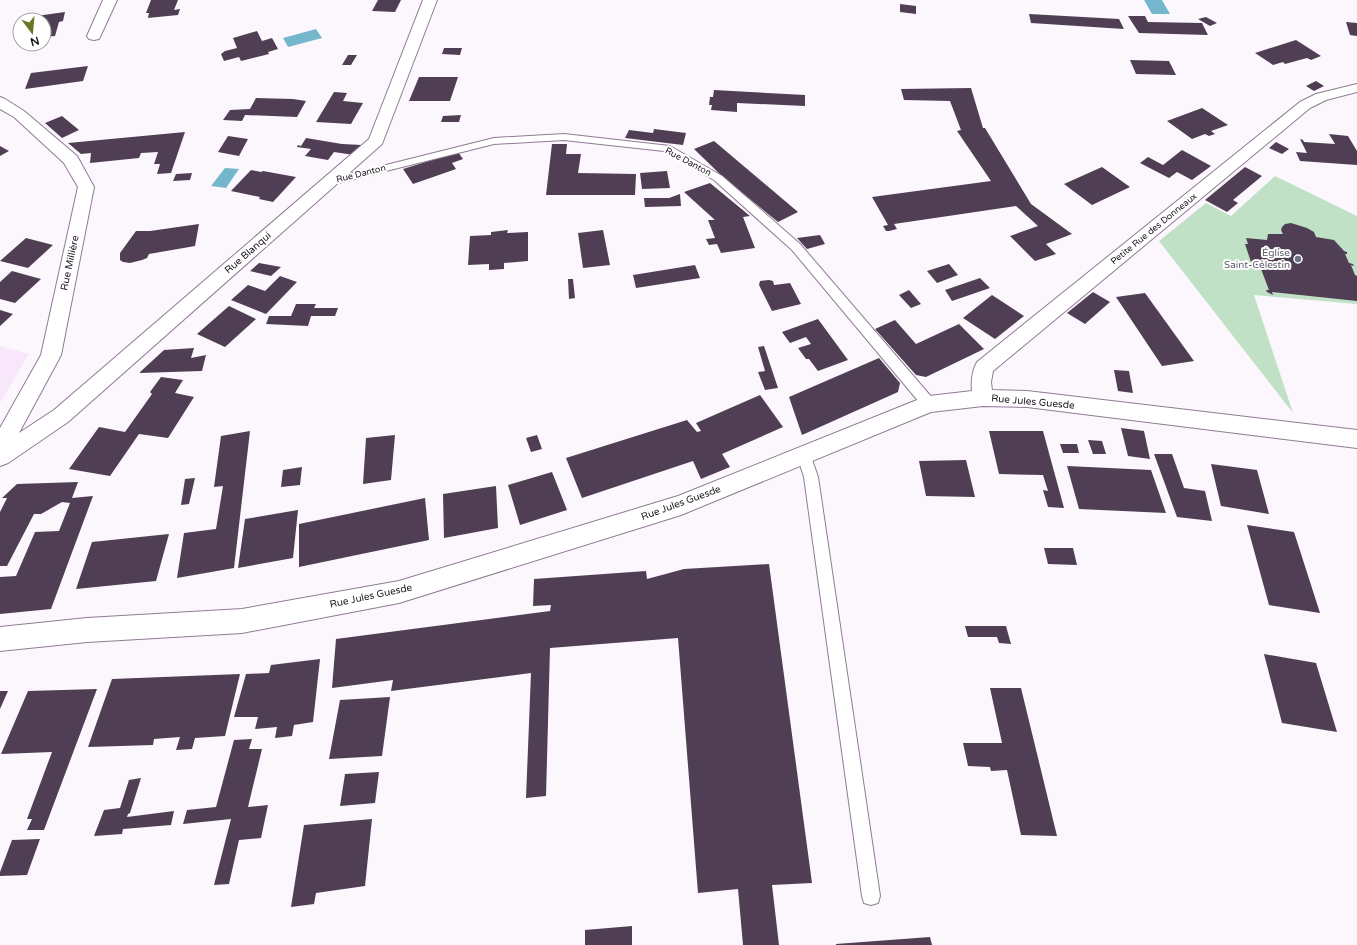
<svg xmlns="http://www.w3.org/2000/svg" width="1357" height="945" font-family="'Varela Round',sans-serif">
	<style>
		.built { fill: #f8e7fb }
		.green { fill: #c1e1c7 }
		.water { fill: #74b7cc }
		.building { fill: #503e54 }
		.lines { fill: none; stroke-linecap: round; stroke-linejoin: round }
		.service-casing { stroke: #8f7b94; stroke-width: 2 }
		.minor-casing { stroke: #8f7b94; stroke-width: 2 }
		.service { fill: #fff; fill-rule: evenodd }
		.minor { fill: #fff; fill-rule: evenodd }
		.worship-dot { fill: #6b7280; stroke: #fff; stroke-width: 1.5 }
		.labels { text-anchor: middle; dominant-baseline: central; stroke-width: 4; stroke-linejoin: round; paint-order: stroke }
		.far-street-label { font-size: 9px; fill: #1e1620; stroke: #fff }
		.street-label { font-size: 10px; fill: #1e1620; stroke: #fff }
		.worship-label { font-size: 10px; fill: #5b616d; stroke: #fff; text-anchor: end }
	</style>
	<rect width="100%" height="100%" fill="#fcf7fd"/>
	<!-- built -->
	<path class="built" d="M0,346L29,354L0,403Z"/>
	<!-- green -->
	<path class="green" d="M1275,176L1357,216V304L1254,295L1293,413L1159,241L1206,203L1231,216Z"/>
	<!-- water -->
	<path class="water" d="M1144,0H1162L1170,14H1152Z
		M316,29L322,38L288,47L283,38Z
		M225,168L239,169L226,188L211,186Z"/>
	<!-- building -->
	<path class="building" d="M151,0H178L174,10L180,9L178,15L148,18L149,13H146Z
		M378,0H401L395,12L372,11Z
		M900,4L916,6V14L900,12Z
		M65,12L63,21L59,22L55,36L44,37V20H28L29,17Z
		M1029,14L1119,19L1124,29L1031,23Z
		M1128,16H1145L1148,22L1202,23L1208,35L1139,33Z
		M1206,17L1217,23L1210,26L1198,19Z
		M1346,22L1357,23V36L1350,35Z
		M257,31L262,41L272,38L278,49L268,52L269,54L241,61L239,57L224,61L221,54L225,51L237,48L233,38Z
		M1296,40L1321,56L1311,60L1307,58L1285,64L1283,62L1273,65L1255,53Z
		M444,48H462L460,55L442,54Z
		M348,55H357L351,65H342Z
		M1130,60L1169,61L1176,75L1136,74Z
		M88,66L83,81L25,89L31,73Z
		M419,77H458L450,101H409Z
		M1316,81L1324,86L1314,91L1306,86Z
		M971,88L983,128H985L1031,204L1072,234L1046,244L1056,254L1035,261L1010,236L1038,226L1016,206L894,224L897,229L889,231H886L883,226L888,225L872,197L991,181L957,131L961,130L950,101L904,100L901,89Z
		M714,90L805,95V106L737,103V112L711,110L712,105H709L710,97H713Z
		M334,92L347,93L343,101L363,103L351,124L316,122Z
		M256,98L293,99L306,101L297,117L245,115L242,121L223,120L230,110L250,109Z
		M1202,108L1228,125L1211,131L1215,134L1209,136L1205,134L1192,139L1167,121Z
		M461,115L459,122H441L443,116Z
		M62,116L79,130L62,138L45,123Z
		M654,129L686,133L683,145L625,138L629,130L653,133Z
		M185,132L171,173L157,174L160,164H154L158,152L141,153L139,158L90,163L91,153L81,154L68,143Z
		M1329,134L1348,136L1357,151V165L1300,161L1296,152L1307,153L1300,139L1303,140L1304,142L1335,144Z
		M228,136L248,139L239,156L218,152Z
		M306,138L342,144L362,145L354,155L334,152L328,160L305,156L311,149L297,147L298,145L301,146Z
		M714,141L798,212L778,222L724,178L694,149Z
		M1276,142L1289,149L1282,154L1269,148Z
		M552,144H567L566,154H581L578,173L636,174L635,195H546Z
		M0,146L9,151L0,156Z
		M1182,150L1211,166L1192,180L1177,172L1169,178L1140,163L1148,157L1163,165Z
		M458,152L463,159L452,163L456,169L413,184L403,169Z
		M1102,167L1130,187L1092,205L1064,184Z
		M1245,167L1262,176L1233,200L1238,203L1227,212L1205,200Z
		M251,170L261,172L263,171L296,177L273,202L259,199L260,197L231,191Z
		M667,171L670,188L642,189L640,173Z
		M192,173L190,180L173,181L176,174Z
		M710,183L750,216L743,217L755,248L721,253L717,244L709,245L706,239L715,238L708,220H715L684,192Z
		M680,194L681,206L645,207L644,198H669Z
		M1291,223L1307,228L1314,232L1316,237L1334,240L1344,251L1347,252V254H1345L1349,263L1353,264L1354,266L1351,265L1355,275L1357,276V301L1272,292L1273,295L1267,292L1266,290H1269L1261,269L1253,268L1245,244H1248L1246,238L1267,240L1268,234H1283L1281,230L1282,227L1285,224Z
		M199,224L195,246L149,254L147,258L142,260L130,263L123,262L120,260V253L136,231H150Z
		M508,230L507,233L528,232V261L504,263V269L489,270V264L468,265L470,236L491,235V232Z
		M603,230L610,265L583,268L578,233Z
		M820,235L825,244L807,249L797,238Z
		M26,238L53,245L28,268L0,261Z
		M259,263L281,267L271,276L250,271Z
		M949,264L958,275L937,283L927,271Z
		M695,265L700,278L636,288L633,275Z
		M12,271L41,279L15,303L0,299V282Z
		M280,276L297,282L266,314L231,300L248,285L265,291Z
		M980,278L990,288L952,301L945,290Z
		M568,279H573L575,298L569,299Z
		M769,280L773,281L774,285L790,283L801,304L772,311L759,285L760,281Z
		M909,290L921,304L911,308L899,295Z
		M1093,292L1110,302L1085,324L1067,313Z
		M1145,293L1194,361L1162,366L1116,297Z
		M992,295L1024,316L995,339L963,318Z
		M296,304H316L314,308H338L335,316H311L308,326L266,324L269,316H291Z
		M229,306L256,319L225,347L197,334Z
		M0,310L13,314L0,326Z
		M818,319L848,360L818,371L809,359H806L798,348L811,344L806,337L790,343L782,332Z
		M895,320L916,344L959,324L984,349L926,377L916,375L875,329Z
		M764,346L778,388L765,390L758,372L765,371L758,347Z
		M194,348L191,358L206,355L202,371L139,373L164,350Z
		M879,358L900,383L898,392L802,435L789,397Z
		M1114,370L1129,371L1133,393L1118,391Z
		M161,377L183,380L175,393L194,397L168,438L139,434L110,476L69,469L99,427L125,432L152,394L150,392Z
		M760,395L783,427L722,454L730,467L701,479L693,461L582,498L566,458L687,420L697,432L701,431L696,423Z
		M1121,428L1144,431L1150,459L1128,456Z
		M250,431L234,568L177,578L184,533L216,529L223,486L214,487L221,436Z
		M989,431H1043L1064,508L1048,507L1043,490L1048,491L1043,475L999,474Z
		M395,435L391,480L363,484L366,438Z
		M537,435L542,449L531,452L526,438Z
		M1088,440L1102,441L1106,454H1093Z
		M1060,444H1077L1079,453H1063Z
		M1154,454H1172L1184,488L1205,491L1212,521L1177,517Z
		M966,460L975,497L926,496L919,461Z
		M1211,464L1257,470L1269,514L1221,506Z
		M1067,466L1151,470L1166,513L1079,509Z
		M302,467L300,485L281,487L283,470Z
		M552,472L567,510L520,525L508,485Z
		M195,478L189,504L181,505L185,479Z
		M78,482L72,498L93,496L51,609L0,614V577L16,576L35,532L59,531L70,503L62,502L41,514H34L7,566H0V512L7,498H2L17,484Z
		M496,486L498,528L444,538L443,494Z
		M425,498L429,540L299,567V524Z
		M298,510L293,558L238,568L245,519Z
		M1247,525L1294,532L1320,613L1269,605Z
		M169,534L156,581L76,589L92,542Z
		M1044,548H1073L1077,565L1048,564Z
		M769,564L812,883L772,885L779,945H743L738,889L698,893L678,638L550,648L546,796L526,798L531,673L391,691L393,680L332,688L336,639L550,611L551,605L533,606L534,579L646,571L647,579L684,569Z
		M965,626H1006L1011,644L999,643L997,637H968Z
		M1264,654L1316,663L1337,732L1282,723Z
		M320,659L313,722L294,725L292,736L275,738L277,727L255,729L258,717H234L246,674L269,673L271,665Z
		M240,674L225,736L195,738L192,749L176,750L180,737L154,739L153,745L88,747L112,679Z
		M990,688H1021L1057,836L1021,835L1007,770L991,771L990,767L968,766L963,743H1002Z
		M97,689L44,830H27L32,819H27L52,752L1,754L28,691Z
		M0,691H8L0,709Z
		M390,697L382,756L329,759L340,700Z
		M252,739L249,749H262L248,807L268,805L261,838L239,840L229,884L214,885L231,819L183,824L187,810L216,807L234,740Z
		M379,772L375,803L340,806L345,774Z
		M141,778L130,813L128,814L127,817L174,811L171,825L123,829L122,834L94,836L104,810L120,808L129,780Z
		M372,819L365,886L316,893L314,904L291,907L304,825Z
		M40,839L27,875L0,876V872L12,840Z
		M632,926V945H585V930Z
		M930,937L932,945H836V944Z"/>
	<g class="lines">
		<defs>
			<path id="service" d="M564,134L670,146L722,176L800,244L934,400L936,404L934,408L929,409L924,408L792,250L714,180L664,151L564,140L494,144L330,185L325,182L330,179L494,138Z
				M804,449L809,451L818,477L880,896L878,903L871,905L864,903L862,896L804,477L797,455L799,451Z"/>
			<path id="minor" d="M103,0H117L99,39L94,40L89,39L87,36Z
				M423,0H437L382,144L68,422L8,463L0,466V428L41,355L78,187L64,163L14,117L0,109V97L5,99L24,111L77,156L94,187L61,355L19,433L54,410L369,139Z
				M1357,84V92L1326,100L1310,108L993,371L991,382L992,390L1027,391L1357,430V448L1027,407L983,406L931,412L681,515L399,603L242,633L87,642L0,651V627L87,618L242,609L399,581L678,496L922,398L929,396L972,391C971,381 972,371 977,362L1300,102L1316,94Z"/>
		</defs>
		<!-- service casing -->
		<use href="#service" class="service-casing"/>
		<!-- minor casing -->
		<use href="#minor" class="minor-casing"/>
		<!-- service -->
		<use href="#service" class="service"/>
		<!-- minor -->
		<use href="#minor" class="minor"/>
	</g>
	<!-- markers -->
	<circle class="worship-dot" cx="1298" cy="259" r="4"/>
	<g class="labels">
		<!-- far-street labels -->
		<g class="far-street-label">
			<text transform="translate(688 162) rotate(28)">Rue Danton</text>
			<text transform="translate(361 174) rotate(-14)">Rue Danton</text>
			<text transform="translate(1154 229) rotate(-39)">Petite Rue des Donneaux</text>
		</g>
		<!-- street labels -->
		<g class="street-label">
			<text transform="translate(248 253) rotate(-41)">Rue Blanqui</text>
			<text transform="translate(70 263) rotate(-78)">Rue Millière</text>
			<text transform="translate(1033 402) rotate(5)">Rue Jules Guesde</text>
			<text transform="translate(681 503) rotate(-20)">Rue Jules Guesde</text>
			<text transform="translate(371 596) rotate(-12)">Rue Jules Guesde</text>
		</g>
		<!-- worship labels -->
		<g class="worship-label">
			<text x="1290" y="253">Église<tspan x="1290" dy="12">Saint-Célestin</tspan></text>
		</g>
	</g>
	<!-- north arrow -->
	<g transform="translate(32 32) rotate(164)"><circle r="19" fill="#ffffff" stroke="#a5a2a6"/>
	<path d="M0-3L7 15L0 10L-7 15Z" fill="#697826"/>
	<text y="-6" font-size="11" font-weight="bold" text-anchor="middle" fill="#1e1620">N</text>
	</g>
</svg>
